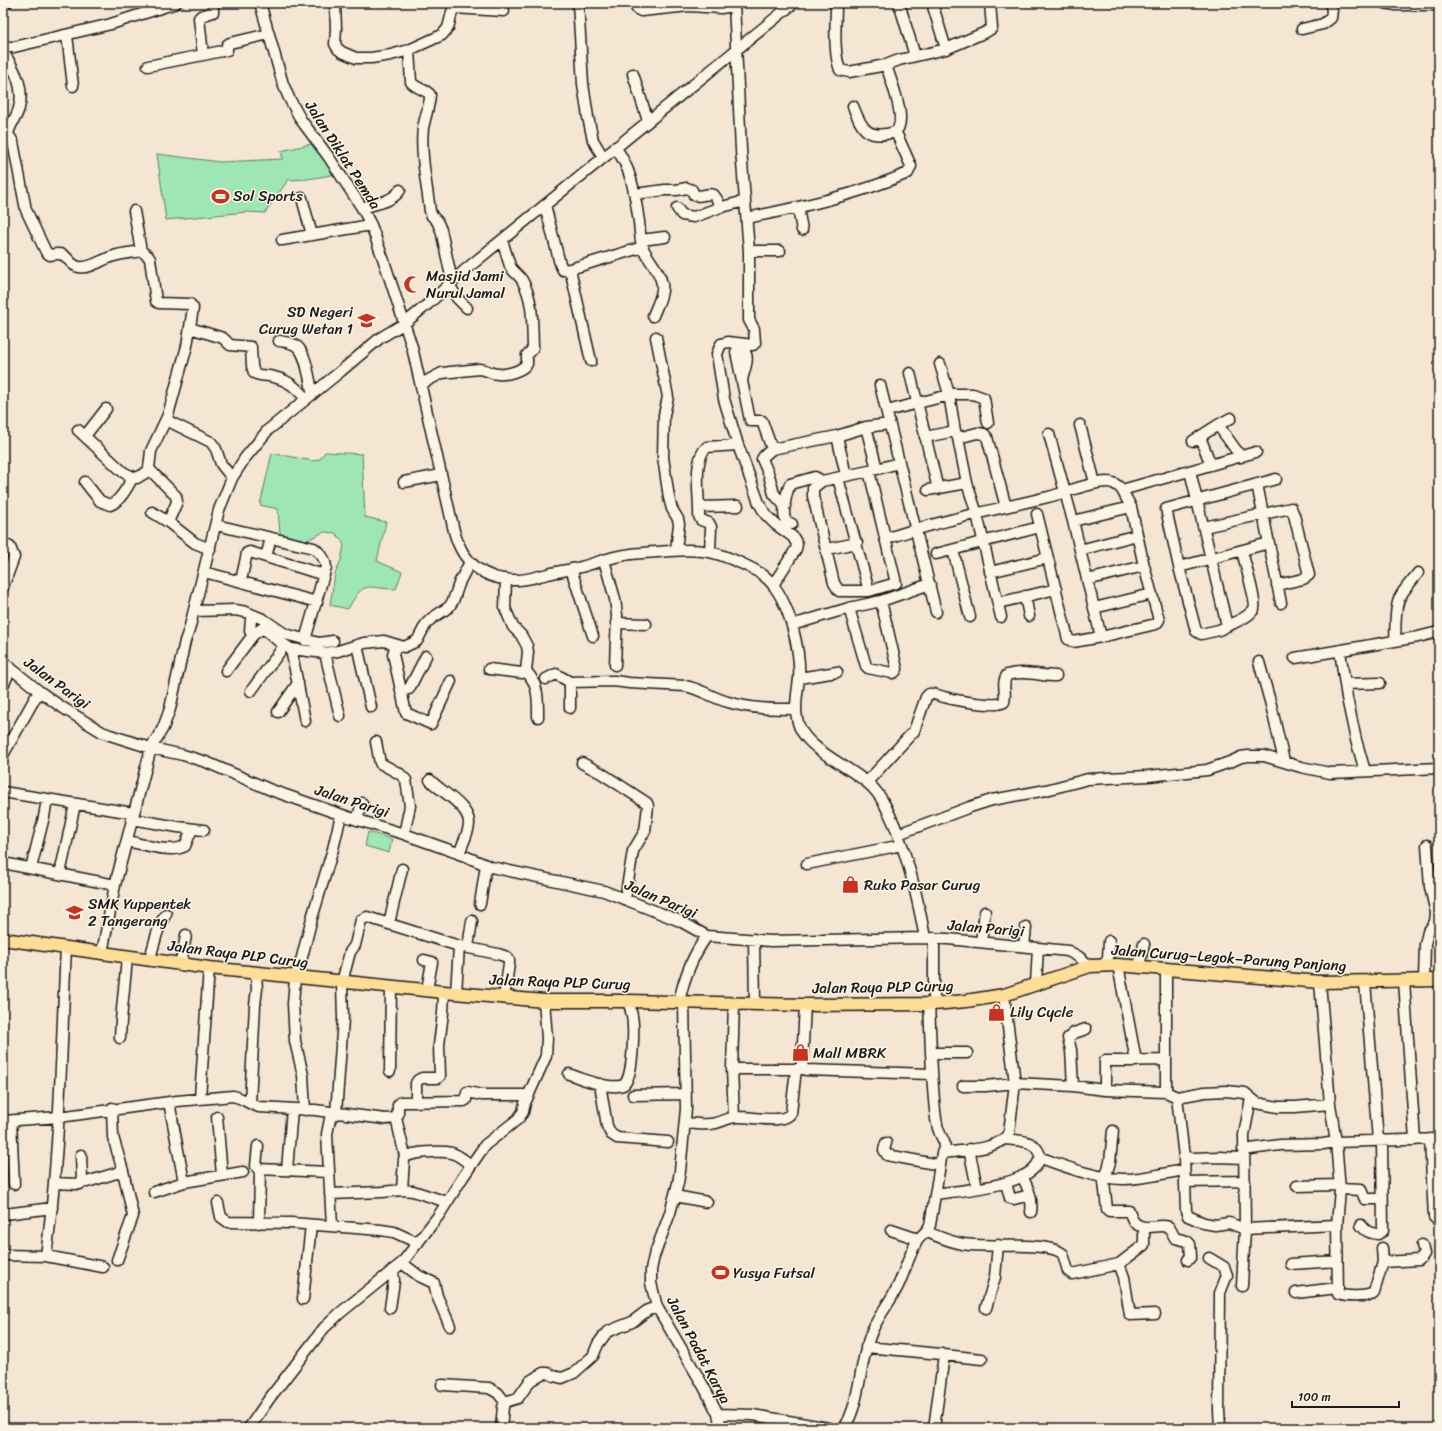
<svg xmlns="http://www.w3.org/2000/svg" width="1442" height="1431" font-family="Sriracha,sans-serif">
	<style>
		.green { fill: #9ee6b4; stroke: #5d8168 }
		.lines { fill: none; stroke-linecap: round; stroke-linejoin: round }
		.minor-casing { stroke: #1c1c1c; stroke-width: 13 }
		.major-casing { stroke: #1c1c1c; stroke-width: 15 }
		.minor { stroke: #fcf5e5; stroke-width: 10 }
		.major { stroke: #fedd96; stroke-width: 12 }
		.labels { text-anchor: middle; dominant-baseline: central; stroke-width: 3; stroke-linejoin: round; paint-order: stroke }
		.street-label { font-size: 15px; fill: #1c1c1c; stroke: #fcf5e5 }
		.poi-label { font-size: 15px; fill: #1c1c1c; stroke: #fcf5e5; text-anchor: start }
	</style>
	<rect width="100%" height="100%" fill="#f5e5d3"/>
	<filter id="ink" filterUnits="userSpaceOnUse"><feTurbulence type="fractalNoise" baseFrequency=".025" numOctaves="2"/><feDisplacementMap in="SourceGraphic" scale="8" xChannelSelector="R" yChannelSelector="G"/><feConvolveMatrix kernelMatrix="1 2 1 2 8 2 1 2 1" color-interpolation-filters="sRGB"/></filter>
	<g filter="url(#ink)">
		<!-- green -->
		<path class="green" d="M315,143L337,174L308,179L288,180L265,213L246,212L166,220L157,154L220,162L283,159L281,151Z
			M325,452L362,454L365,517L386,522L377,561L402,572L396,589C366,589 365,578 348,609L330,605L335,574L341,560L344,545L340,538L335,533L324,532L307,540L280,534L278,509L260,505L272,453L313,461L320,459Z
			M368,832L392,839L389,853L365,846Z"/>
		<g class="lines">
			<defs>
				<path id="minor" d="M260,3L283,84L289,98L301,120L328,156L362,208L371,225L385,264L412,347L454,531C462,563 485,581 518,580C528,580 538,576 548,574C559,571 570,570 581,567C596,563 610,557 625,555C635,553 646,553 656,552C673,551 692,548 709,552C721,554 734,560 745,565C755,570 766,575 773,585C790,606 801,652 799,679C797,695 793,713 800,728C810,751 851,767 870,785C882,796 888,811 894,824C909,861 918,899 925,938
					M335,3L336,29L335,44L338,49L342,52L356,58H371L391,55L409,50L442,35L448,28L453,8L452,3
					M578,3L583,84L588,117L593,140L603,157
					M634,3L637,9L641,11L689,6L721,8L733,6
					M734,3L741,150L749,251V320L754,329L755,343L753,345L728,342L721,344L717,354L724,399L738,445L759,503L766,515L775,524L793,537L797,544L796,549L773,585
					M836,3C836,23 833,51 840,70L849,72L886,65L899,60L946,49L986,32L992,28L990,3
					M899,3L915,56
					M932,3L946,49
					M1385,3L1396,5H1438V3
					M3,4L7,3
					M453,8L504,11
					M1302,29L1323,24L1331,18L1332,10L1330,3
					M67,35L73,86
					M3,47H14L111,24L176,3
					M409,50L411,82C415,88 429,91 430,95C431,99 424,122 423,128C420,153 427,186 430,211L432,216L437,221L441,230L452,281
					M3,52C14,68 25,87 19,108C17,117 10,124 8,134L13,142L26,210L46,252L50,255C71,250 66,265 79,267C91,269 102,259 114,256C123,253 132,253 141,251L148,256L150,259L156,301L159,303L190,304L193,308L187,346L168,415L151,451L149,468L151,471L176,496L177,502L168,522L195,543L210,549
					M203,55L227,50V45L230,43L269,34
					M148,66L203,55L199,18L201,16L213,12V3
					M633,74L648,121
					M853,106C862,130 868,140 895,132
					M615,147C632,169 635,195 639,222C640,230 640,239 642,246C647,259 660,270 662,284C664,294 656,307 653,316
					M635,194L665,190H676L687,188L692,190L694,195C701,198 707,192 714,195L718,201V208
					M302,198L312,235
					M545,205L560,264L563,270L570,269L643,247
					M362,208C374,204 393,202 400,190
					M677,208L682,215L694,217L718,208L745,201
					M798,208L802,230
					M134,211L141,251
					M747,218C801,207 857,195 908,173L911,166L898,137L895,132C909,122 890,79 886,65
					M282,240L371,225
					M641,240L665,237
					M749,251H780
					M570,269L591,361
					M449,284L457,298L467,308
					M190,328L223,338L230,345L251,347L252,366L254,373C259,376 264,375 269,376C287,379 295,386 306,399
					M656,337L668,397L664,415L663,457L669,498L672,509L678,519L679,524L676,550
					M279,341C284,342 290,342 295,345C307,351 309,381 313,394
					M940,364L949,394L955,431
					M910,373L938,489
					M742,380C744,370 751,357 743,349H738L736,352L750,420L751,421H762L772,449
					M421,384L442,373L479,369C486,369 491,374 498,374C507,375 521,371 527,364V355L531,351L533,347C532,324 534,301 522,280C519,275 513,272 510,266L502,240
					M880,385L936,612
					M887,411L953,394H973L984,398L988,423
					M166,420L211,442L216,449L221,464L232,478
					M1080,425L1095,483
					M1218,425L1231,418
					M866,427L877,469L869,471
					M78,430L123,472L131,476L137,478L150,470
					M1049,434L1073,521L1101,637
					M85,436L106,409
					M837,436L845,471
					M925,437L955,431L958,438L967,483L977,514L1001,617
					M1200,437L1211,465
					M958,438L977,433L984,434L987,437L1006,507
					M1193,441L1218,425L1241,457
					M877,469L899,463
					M869,471L896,583L869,591H839L834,583L813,496V488L822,481Z
					M1190,471L1227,626L1219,630L1201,634L1196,631L1179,567L1166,509L1276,479
					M838,478L869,591
					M85,482L100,501L110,505C120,502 128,486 133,477
					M404,482L441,475
					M1257,484L1281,603
					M928,490L967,483
					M785,506L774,494L769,475L762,459L764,456L772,449L837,436L866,427L889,424
					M699,507L738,506
					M152,512L168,522
					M1037,514L1068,639L1073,642L1101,637L1156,624L1159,620L1144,566L1131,507L1122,490
					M1073,521L1131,507
					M792,524C790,523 788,522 786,521C781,514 787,491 790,484L815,477L822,481
					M216,525L314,548C321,554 325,558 326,567L305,640
					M1204,527L1291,508L1294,515L1309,575L1303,579L1277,585
					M271,538L266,557L324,575
					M885,539C938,521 994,510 1048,497C1065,493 1090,482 1107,482C1114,482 1118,485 1122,490L1256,452
					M3,543L10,547L14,557L3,587
					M827,549L857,543
					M953,550L970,617
					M1080,550L1137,535
					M710,552L711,527L709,523L701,520L699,516C700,498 692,459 707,447L738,445
					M936,554L1040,527
					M604,560L615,599L617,615L615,665
					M1179,567L1269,543
					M571,569L593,636
					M204,572L317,602
					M990,572L1048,558
					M1087,580L1144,566
					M241,581L247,553L250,552L266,557
					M1025,596L1029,616
					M998,603L1056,589
					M849,608L866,666L868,668L892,673L895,672L897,669L881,601
					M1094,608L1152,594
					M194,611L235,610L246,612L263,619L285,634L319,643L333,641
					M251,619L250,631L253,635
					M616,623L646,624
					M792,625L849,608L881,601L930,584
					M1227,626C1236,622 1249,617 1254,609C1257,603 1244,560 1242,551
					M1395,641C1396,627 1394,612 1399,599C1403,590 1412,581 1418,573
					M357,645L371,707
					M396,645L393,654L406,713L431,724L451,681
					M291,649L305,721
					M1340,651L1347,698L1356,740L1365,771
					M325,653L340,716
					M1295,658L1418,637L1438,632
					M3,662L39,691L60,706L102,732L110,735L151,748L183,755L206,762L271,790L348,817L404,834L455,852L491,867L604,891L680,921L707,936L771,941L925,938L948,939L1068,951L1079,957L1090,966
					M1259,662L1271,705L1284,761
					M489,669L522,673L526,671L528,652L527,646L521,635L513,627L505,608L506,579
					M226,671L253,635L261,629L267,631L277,640L291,649L325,653L338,651L364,643L384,641L404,647L417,641L426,624L431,619L449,607L453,601L460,581L470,562
					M526,671C539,685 538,700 538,717
					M799,678L837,672
					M546,679L556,674L570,682L614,681L629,683L685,686C701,689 713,698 728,702C751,709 773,709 796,709
					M1345,684L1380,683
					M3,686L11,668
					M251,691L284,646
					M401,691L409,689L426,656
					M570,708V682
					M278,712L298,683
					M376,742L380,763L400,774L406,780L410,806L404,834
					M3,755L39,691
					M582,763L601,773L647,803L648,806L645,831L633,851L625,899
					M430,780C441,792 470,806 469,824C469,832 462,845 459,854
					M867,782L914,731L926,697L929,694C934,693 939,696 944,697C955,700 996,708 1004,702C1007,692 1001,683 1007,675C1024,670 1040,676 1056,676
					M3,792L133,813
					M132,819L178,827L204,830
					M357,820L362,803
					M898,834L970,807L992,800L1046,790L1088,779L1148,776L1207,770L1230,762L1241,757L1248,756H1264L1301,767L1330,773L1439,768
					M127,841C143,844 170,854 185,846L192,829
					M3,863L115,885
					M807,864L902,845
					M31,868L44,817L47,799
					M60,874L75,804
					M480,904L486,865
					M389,923L402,869
					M934,938V1004
					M754,939L755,1004
					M981,942L985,912
					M1024,946L1026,927
					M468,947L472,921
					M102,953L115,885L139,794L151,748L163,728L170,709L185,641L189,630L219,510L232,478L245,458L268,430L341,371L380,338L405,323L428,304L465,270L794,3
					M149,960C155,945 156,928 166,914
					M424,960L432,962L427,990
					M177,964L182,958L186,935
					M1104,965L1108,958L1109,941
					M1118,965L1136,1061
					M1139,966L1144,944
					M1424,980L1425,944L1428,932L1435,922L1436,913L1430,887L1427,845
					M1404,981L1415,1140
					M1365,982L1378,1140
					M1036,984L1038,948
					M456,993L459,946
					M679,1002C684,978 692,956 707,936
					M684,1003L686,1109L680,1171L678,1183L670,1213L654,1256L651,1270V1283L657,1307L704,1387L718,1414L721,1428
					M805,1005L802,1063L803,1068L806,1070L931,1074
					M120,1038C121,1011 125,984 127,957
					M931,1053H967
					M732,1069H801
					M390,1071L391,986
					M569,1074C581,1079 611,1090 623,1085C634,1080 634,1027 632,1016C631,1011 630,1006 628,1001
					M600,1084L607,1126L611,1134L617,1138L668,1142
					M963,1086H986L1015,1083L1073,1086L1105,1090L1166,1092L1177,1097L1184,1157L1194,1158L1218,1157L1243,1158
					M1073,1086L1071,1050L1068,1038L1074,1033L1086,1029
					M1105,1090V1061L1165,1060
					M1166,1092V969
					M633,1095L686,1094
					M1177,1097L1205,1092L1226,1091L1245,1093L1257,1103L1278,1107H1295L1330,1104
					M200,1098L209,968
					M169,1102L184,1182
					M416,1102V1083L418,1080L422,1078H438L440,1076L439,1045L443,1013L444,992
					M250,1103L255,1005L257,989L256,973
					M112,1108L113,1137L123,1171L133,1216L117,1260
					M305,1110L303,1075L295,1041L293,1004L295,978L302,957L312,918L333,849L341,815
					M217,1117L222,1175
					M734,1117L732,1069L734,1003
					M3,1121L59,1117L177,1101L233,1096C243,1098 249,1104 259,1107L315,1110L385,1119L396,1118
					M11,1121L14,1184
					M685,1123C695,1123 706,1126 716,1123C723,1121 730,1117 737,1117C750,1116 784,1125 791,1113L796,1069
					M1113,1131L1110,1162L1104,1182L1107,1209L1109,1211H1129C1131,1215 1132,1220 1135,1223C1146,1232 1157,1223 1169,1227L1175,1238L1187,1241L1190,1244L1191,1256L1188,1260
					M1430,1139L1434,1217L1436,1219L1439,1220
					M886,1143L884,1150L887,1155L940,1165
					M258,1146L256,1166L258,1169L329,1172
					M969,1149L977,1188
					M1243,1150L1280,1145L1323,1144L1336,1142L1330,1104L1320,982
					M942,1153C962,1150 998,1151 1009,1133L1015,1083L1004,995
					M81,1155L82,1181L87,1182L123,1171
					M405,1156L396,1118L398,1115V1105L401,1102L464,1101L466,1100L467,1092H468L482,1095H529
					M1184,1157L1186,1211L1188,1216L1204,1223L1215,1225L1229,1223L1245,1229L1337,1225
					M1041,1158C1067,1167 1094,1178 1122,1179C1142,1180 1164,1173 1184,1170
					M287,1170L292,1109
					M1022,1176C1028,1188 1033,1198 1031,1212
					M1185,1182L1245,1181
					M54,1183L77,1184H80L82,1181
					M1006,1183L1010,1198L1014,1199L1030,1195
					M1297,1186L1339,1185
					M1340,1189L1361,1190L1365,1199H1382
					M402,1190L404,1159C408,1151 443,1151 452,1153C459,1155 465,1161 471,1165
					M154,1192L184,1182L243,1172
					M330,1194L382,1192L402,1190L413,1191L447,1202
					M936,1194C961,1190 1020,1187 1036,1166C1038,1163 1039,1160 1041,1158C1036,1139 1021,1141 1005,1139
					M675,1196L707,1202
					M218,1203L221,1217L228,1222L291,1223L381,1230L394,1232L418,1243
					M5,1214L52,1208
					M259,1223L260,1169
					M1361,1225C1366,1232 1370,1233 1378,1234L1383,1231L1382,1140
					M332,1226L327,1134L330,1119L336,1113L343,1019L342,982L350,952L355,945L361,920L367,917L459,946L498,954L507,957L509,960V964L504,998
					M891,1230L918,1239
					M927,1232C939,1237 950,1242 963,1244C984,1248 1050,1241 1063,1254L1068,1271L1072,1274L1119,1264L1144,1245V1228
					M1382,1248L1383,1262L1374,1292L1372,1294C1363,1297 1347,1297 1338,1294L1337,1225L1340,1189L1336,1142L1439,1139
					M3,1255L46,1256L103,1267
					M46,1256C60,1154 61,1051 66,948
					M1209,1258L1224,1267L1227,1275L1220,1293L1219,1410L1220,1428
					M1383,1262L1419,1260L1424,1254L1422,1245
					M402,1263L419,1276L434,1283L437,1296L450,1326
					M1119,1264L1124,1277L1130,1315L1155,1314
					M1291,1264L1337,1261
					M1242,1286L1245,1229L1244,1135L1251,1098
					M1296,1293L1337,1288
					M303,1299L311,1225
					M390,1308L394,1281L393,1270
					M986,1308L995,1277L998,1245
					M866,1347L941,1354L944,1355L982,1359
					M442,1385L489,1388L498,1393L505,1402
					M718,1414L753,1415L829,1428
					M249,1428L269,1399L324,1328L340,1313L402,1263L439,1215L463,1177L485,1145L518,1119L523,1112L525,1103L546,1056L547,1038L544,1001
					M501,1428L503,1407L505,1402L518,1398L530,1381L543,1373H548L554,1376L562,1378L574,1373L593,1356L598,1344L607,1332L632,1322L648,1310L657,1307
					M844,1428C861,1403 859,1360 872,1331C879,1315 890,1302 898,1286C905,1271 909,1255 917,1241C921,1234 926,1235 930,1225L942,1153C948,1141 942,1141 939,1131C937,1127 937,1123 936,1119C931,1080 931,1042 929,1004
					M934,1428L944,1355"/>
				<path id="major" d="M3,939L209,968L444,992L544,1001H628L805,1005L934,1004L966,1001L1004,995L1090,966L1118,965L1320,982L1439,980"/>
			</defs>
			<!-- minor casing -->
			<use href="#minor" class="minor-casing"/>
			<!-- major casing -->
			<use href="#major" class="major-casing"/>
			<!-- minor -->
			<use href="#minor" class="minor"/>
			<!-- major -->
			<use href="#major" class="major"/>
		</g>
	</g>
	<!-- icons -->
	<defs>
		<symbol id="stadium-bare" viewBox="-9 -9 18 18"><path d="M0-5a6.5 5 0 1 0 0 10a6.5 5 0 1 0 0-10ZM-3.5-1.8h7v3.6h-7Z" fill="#c8321e" stroke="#fcf5e5" stroke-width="2.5" paint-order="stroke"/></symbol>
		<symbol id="mosque-bare" viewBox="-9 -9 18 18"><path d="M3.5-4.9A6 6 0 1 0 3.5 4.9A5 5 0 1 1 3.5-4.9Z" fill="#c8321e" stroke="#fcf5e5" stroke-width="2.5" paint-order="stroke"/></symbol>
		<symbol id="school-bare" viewBox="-9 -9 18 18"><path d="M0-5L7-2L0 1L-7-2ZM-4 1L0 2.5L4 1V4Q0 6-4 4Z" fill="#c8321e" stroke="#fcf5e5" stroke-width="2.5" paint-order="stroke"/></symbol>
		<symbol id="shop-bare" viewBox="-9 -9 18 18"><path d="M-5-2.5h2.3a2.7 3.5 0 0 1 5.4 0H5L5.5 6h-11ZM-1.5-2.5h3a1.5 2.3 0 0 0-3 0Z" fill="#c8321e" stroke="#fcf5e5" stroke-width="2.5" paint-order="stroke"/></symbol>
	</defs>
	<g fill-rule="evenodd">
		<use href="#stadium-bare" x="208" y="184" width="25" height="25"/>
		<use href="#mosque-bare" x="400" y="272" width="25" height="25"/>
		<use href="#school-bare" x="354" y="308" width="25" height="25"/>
		<use href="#shop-bare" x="838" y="872" width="25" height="25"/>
		<use href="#school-bare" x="62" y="900" width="25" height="25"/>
		<use href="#shop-bare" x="984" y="1000" width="25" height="25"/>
		<use href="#shop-bare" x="788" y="1040" width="25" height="25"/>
		<use href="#stadium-bare" x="708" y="1260" width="25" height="25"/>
	</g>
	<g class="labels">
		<!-- street labels -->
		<g class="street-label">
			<text transform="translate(343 155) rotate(57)">Jalan Diklat Pemda</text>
			<text transform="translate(57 683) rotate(36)">Jalan Parigi</text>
			<text transform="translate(352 801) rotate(18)">Jalan Parigi</text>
			<text transform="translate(661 899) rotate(23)">Jalan Parigi</text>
			<text transform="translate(986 928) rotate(5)">Jalan Parigi</text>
			<text transform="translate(238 954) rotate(7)">Jalan Raya PLP Curug</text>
			<text transform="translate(1229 958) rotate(4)">Jalan Curug–Legok–Parung Panjang</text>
			<text transform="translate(560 982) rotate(2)">Jalan Raya PLP Curug</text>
			<text transform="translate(883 987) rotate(-1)">Jalan Raya PLP Curug</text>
			<text transform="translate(699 1350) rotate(62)">Jalan Padat Karya</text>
		</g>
		<!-- poi labels -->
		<g class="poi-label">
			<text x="233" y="196">Sol Sports</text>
			<text x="426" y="276">Masjid Jami<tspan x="426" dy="17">Nurul Jamal</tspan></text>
			<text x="353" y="312" text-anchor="end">SD Negeri<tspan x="353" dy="17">Curug Wetan 1</tspan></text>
			<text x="864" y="885">Ruko Pasar Curug</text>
			<text x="88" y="904">SMK Yuppentek<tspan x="88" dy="17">2 Tangerang</tspan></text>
			<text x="1010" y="1012">Lily Cycle</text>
			<text x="813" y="1053">Mall MBRK</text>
			<text x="733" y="1273">Yusya Futsal</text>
		</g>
	</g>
	<!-- margin -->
	<rect width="1442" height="1431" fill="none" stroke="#fcf5e5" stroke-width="16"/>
	<rect x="8" y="8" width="1426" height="1415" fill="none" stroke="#1c1c1c" stroke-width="1.5" filter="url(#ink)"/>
	<!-- scale -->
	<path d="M1292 1401v6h107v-6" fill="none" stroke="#1c1c1c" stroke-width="2"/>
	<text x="1298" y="1401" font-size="12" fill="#1c1c1c" stroke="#fcf5e5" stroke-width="3" paint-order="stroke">100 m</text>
</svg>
